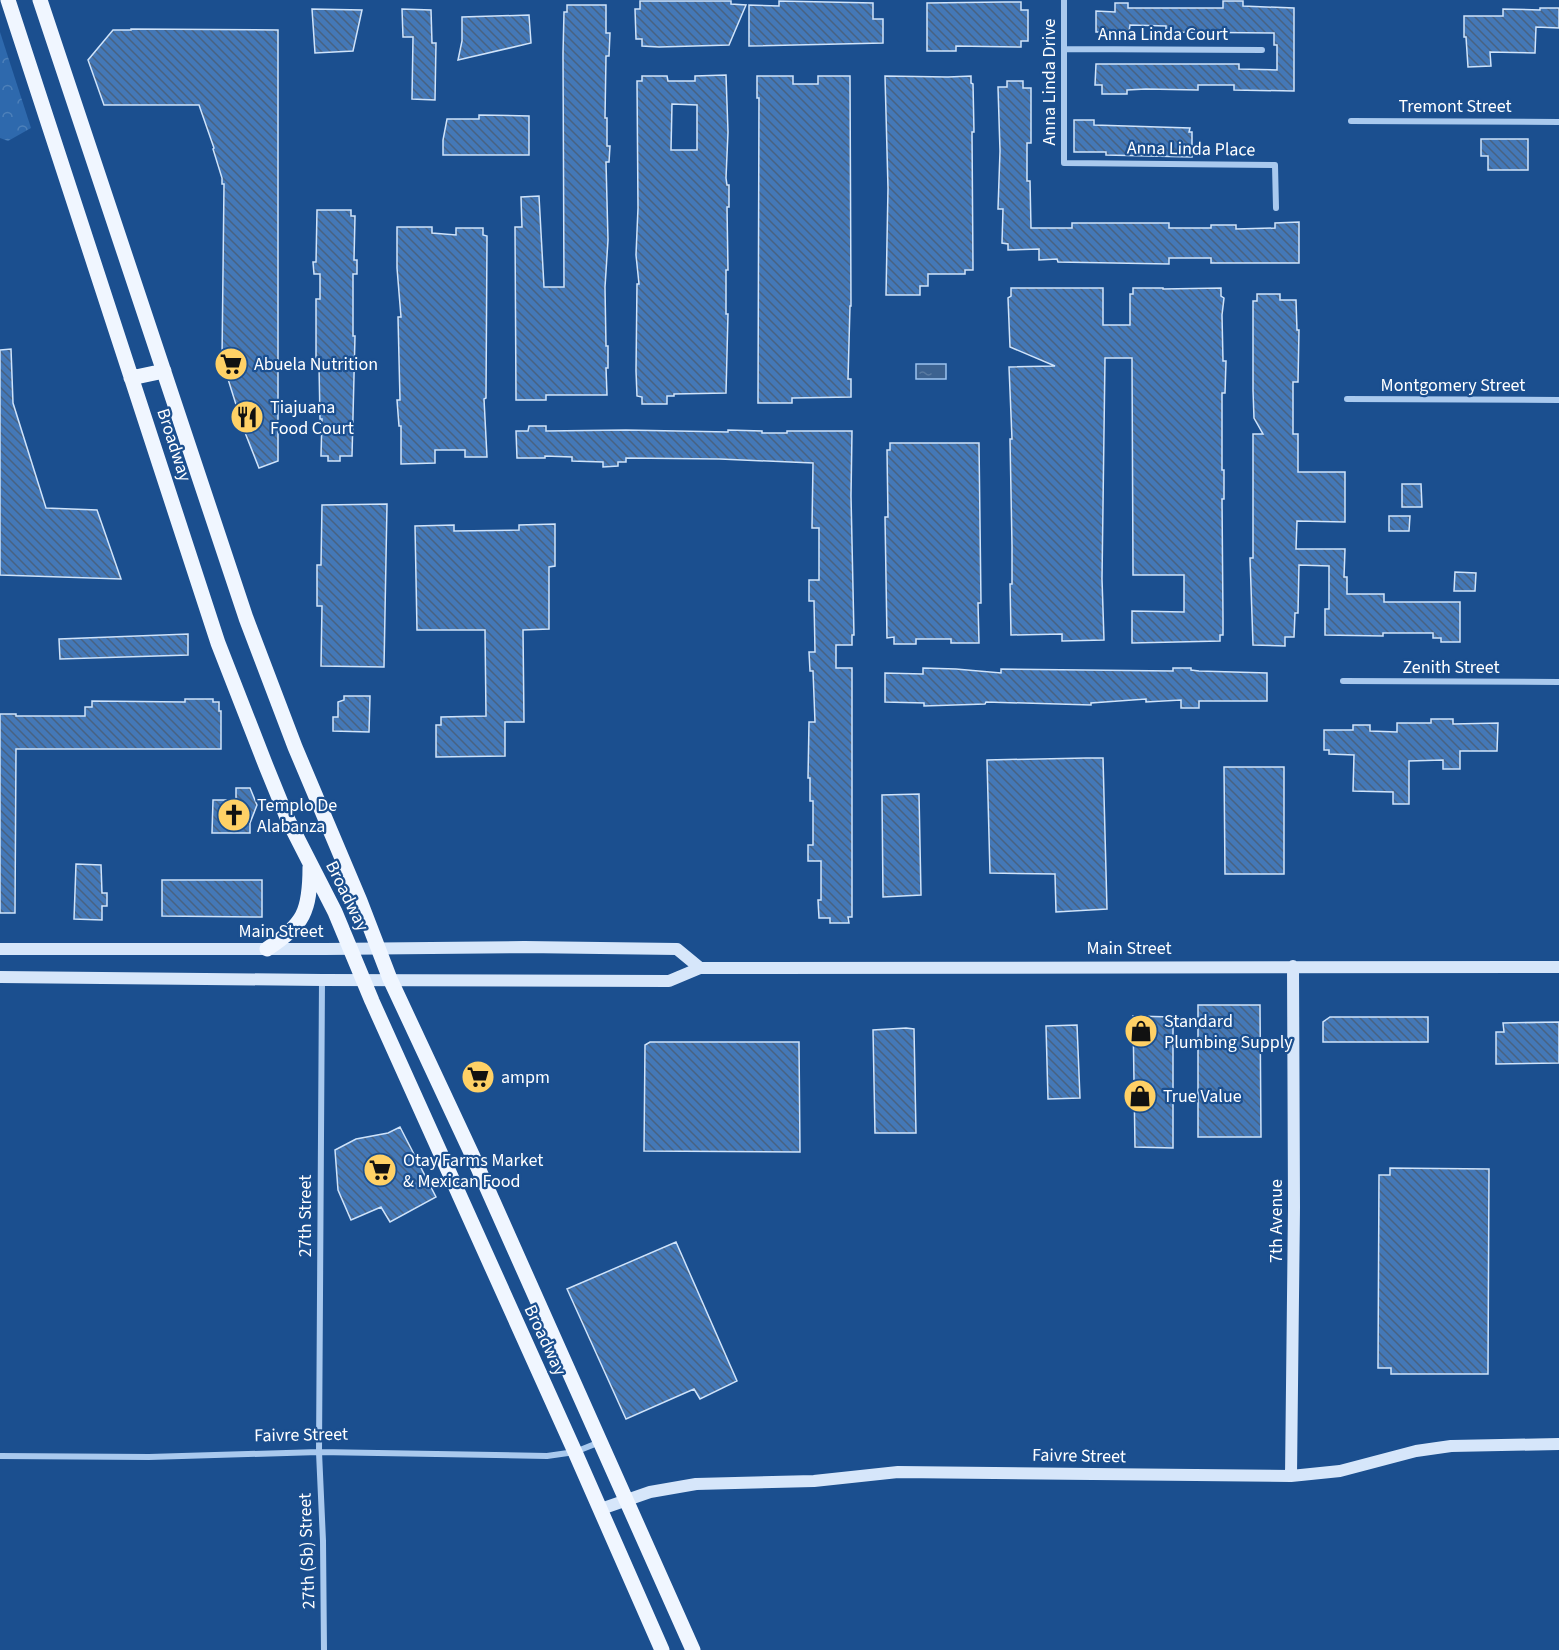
<svg xmlns="http://www.w3.org/2000/svg" width="1559" height="1650" font-family="'Source Sans 3',sans-serif">
	<style>
		.park { fill: url(#park-crowns) }
		.water { fill: url(#water-ripples); stroke: #9cc4f0; stroke-width: 1.5 }
		.building { fill: url(#building-back-hatch); stroke: #cfe3fa; stroke-width: 1.5; fill-rule: evenodd }
		.lines { fill: none; stroke-linecap: round; stroke-linejoin: round }
		.street { stroke: #a9c9ee; stroke-width: 6 }
		.secondary { stroke: #d6e6fa; stroke-width: 12 }
		.primary { stroke: #f0f6ff; stroke-width: 15 }
		.labels { text-anchor: middle; dominant-baseline: central; stroke-width: 4.5; stroke-linejoin: round; paint-order: stroke }
		.street-label { font-size: 18px; fill: #fff; stroke: #1b4f8f }
		.poi-label { font-size: 18px; fill: #fff; stroke: #1b4f8f; text-anchor: start }
	</style>
	<defs>
		<pattern id="park-crowns" width="20" height="18" patternUnits="userSpaceOnUse" patternTransform="scale(1.5)"><rect width="20" height="18" fill="#2e69ad"/><path d="M2 6a3 3 0 1 1 6 0M12 15a3 3 0 1 1 6 0" fill="none" stroke="#4d80b9"/></pattern>
		<pattern id="water-ripples" width="26" height="14" patternUnits="userSpaceOnUse" patternTransform="scale(1.5)"><rect width="26" height="14" fill="#3c6290"/><path d="M2 4q2-2 4 0t4 0M15 11q2-2 4 0t4 0" fill="none" stroke="#597aa1"/></pattern>
		<pattern id="building-back-hatch" width="6" height="6" patternUnits="userSpaceOnUse" patternTransform="scale(1.5)"><rect width="6" height="6" fill="#4478b7"/><path d="M-1 5l2 2M0 0l6 6M5-1l2 2" fill="none" stroke="#486282"/></pattern>
	</defs>
	<rect width="100%" height="100%" fill="#1b4f8f"/>
	<!-- park -->
	<path class="park" d="M0,32L31,128L8,141L0,138Z"/>
	<!-- water -->
	<path class="water" d="M916,364H946V379H916Z"/>
	<!-- building -->
	<path class="building" d="M640,1H731V4L746,5L729,45L659,47L642,46V39H636L635,9H640Z
		M779,1L873,3V19H883V43L749,46V5L779,6Z
		M1223,1H1243V6L1294,8V91L1234,90V85H1198V90L1146,89L1127,90V94H1102V85H1095L1096,64H1239V69L1277,70V45H1274V33L1166,32V26L1130,25L1129,32H1096V11L1115,12V3H1128V8H1223Z
		M1004,2H1021V10H1028V41H1021V47L956,46V51H927V3Z
		M567,5H606V33H610L609,56H606L605,118H607V146H610L609,162H606L608,240L605,287L606,346H608V368H606L607,395H546V400H516L515,227H522L521,197L539,196L544,287H564L563,54L564,12H567Z
		M1540,8H1559V28L1536,27L1535,53L1490,52L1491,66L1468,67L1466,37H1464V16H1503V9L1540,10Z
		M312,9L362,10L353,51L315,53Z
		M402,9L431,10L432,43H436L435,100L412,99L413,37H403Z
		M529,15L531,43L458,60L462,41V17Z
		M131,29L278,30V461L259,468L244,430L222,360L224,184H222V178L213,149L214,148L199,105H104L88,60L113,30H131Z
		M726,75L728,132L726,178L727,185H729V207H727L728,270H726V314H728L726,393L674,394V396H667V404H642V397L637,396L636,371L637,284H639L636,255L638,208L637,81H642V76H667L668,81H695V76ZM672,104L697,105V150H671Z
		M757,76H793V84H818V76H850L851,306H850L848,379H851V397L792,398V403H758L759,98H757Z
		M885,76L948,77L971,76V83L973,84L974,132H972L973,270H965V274H928V286H920V295H886L888,188Z
		M1007,81H1023V88H1031V143H1027V181H1030L1031,228H1072V223H1169V228H1211V225H1236V229L1275,228V223L1299,222V263H1211V258H1169V264L1058,262L1057,259L1039,260V249L1008,250V244L1002,243L1003,209H998L1000,151L998,87H1007Z
		M479,115L529,116V155H443V140L447,119H479Z
		M1074,120H1094V125L1190,128L1189,132H1192V157L1106,155V152H1074Z
		M1481,139H1528V170H1488V156H1481Z
		M317,210H351V216H355L354,260H357V274H353V336H355L352,456H340V461H328V456H321L322,419H320L319,365H316V299H320V274H314L313,262H316Z
		M397,227H432V233L456,235V228H483V235L487,236L486,398L484,399L487,457H465V450H435V463L401,464V426H399L397,400H400L398,317H401L397,268Z
		M1011,288H1103V325H1130V294H1133V288H1163V289L1221,288V296L1224,298L1222,315L1223,361H1226L1225,393H1222V470H1224V499H1222L1223,620V635H1220V641L1132,643V611L1184,612V575H1133L1132,358H1105L1102,579L1104,640L1062,641V634L1011,635L1010,584H1012V545L1010,439H1012L1009,367L1055,366L1010,347L1008,298L1011,296Z
		M1257,294H1280V300H1296L1297,330H1299L1298,382H1293V434H1298V472H1345V522L1297,521L1296,549H1345L1344,577H1347V594H1384V602H1460V642H1441V638H1433V633H1383V636L1325,635V609H1329V566L1299,565L1298,613H1295L1294,637H1285V646L1253,645L1250,558H1253V434H1263L1254,418L1253,391V301H1257Z
		M11,349L13,403L46,508L97,510L121,579L0,575V350Z
		M529,426H546V431L626,430L728,432V430L762,431V433H787V431H852L851,496L854,635H852V645H836V668H852V917H848L849,923H830V918H819L818,900H821V861H808V845H813V801H810V778H808L809,722H815L813,671H810L809,652H815L814,601H809V580H819V528H812L813,463L720,459L626,458V462H618V466L603,467V462L572,461V457L545,456V458H517L516,431H528Z
		M890,443H979L981,603H978L979,643H951V639H916V644H894V637L887,638L885,517H888L887,450H890Z
		M1402,484H1421L1422,507H1402Z
		M387,504L384,667L321,666L322,606H317V565H321L322,505Z
		M1389,516H1410L1409,531H1389Z
		M555,524V566L549,567V629L523,630L524,722H505V756L436,757V725H441V717L486,716L485,630H417L415,526L454,525V531L519,530V525Z
		M1455,572L1476,573L1475,591H1454Z
		M188,634V655L60,659L59,639Z
		M923,668L956,669L1001,673V669L1173,671V668H1191V670L1199,671L1267,673V701H1199V708H1181V700L1146,702V699L1091,703V705L986,702L985,704L924,706V703L885,702V673L923,674Z
		M344,696H370L369,732L333,731V717H338V702L344,700Z
		M185,699H213V702H219V711H221V749H16L15,913H0V714H16V716H85V707H92V701L185,702Z
		M1431,719H1453V724L1498,723L1497,751H1460V769H1443V760L1409,761V804H1393V792L1353,791L1354,755L1329,754V750H1324V730H1353V725H1370V731L1397,732V723H1431Z
		M1086,758H1103L1107,909L1056,912L1055,874L990,873L987,760Z
		M1224,767H1284V874H1225Z
		M236,788H250L257,805L250,823V833H212L213,800H236Z
		M919,794L921,895L883,897L882,795Z
		M76,864L101,865L102,893H107V906H102V920L74,919Z
		M162,880H262V917L162,916Z
		M1198,1005H1260L1261,1137H1198Z
		M1133,1016L1173,1017V1148L1135,1147Z
		M1330,1017H1428V1042H1323V1022Z
		M1559,1022V1063L1496,1064V1032H1504L1503,1023Z
		M1077,1025L1080,1098L1048,1099L1046,1026Z
		M906,1028L914,1029L916,1133H875L873,1030Z
		M650,1042H799L800,1152L644,1151L645,1045Z
		M400,1127L436,1197L390,1222L381,1207L351,1220L338,1190L335,1150L356,1139L388,1133Z
		M1390,1168L1489,1169L1488,1374H1391V1368H1378L1379,1175H1390Z
		M676,1242L737,1381L700,1399L694,1389L626,1419L567,1289Z"/>
	<g class="lines">
		<!-- street -->
		<path class="street" d="M1064,0V163L1275,165L1276,208
			M1064,49L1262,50
			M1351,121L1559,122
			M1347,399L1559,400
			M1343,681L1559,682
			M322,980L319,1452L323,1541L324,1650
			M0,1456L149,1457L319,1452L547,1456L575,1452L600,1442"/>
		<!-- secondary -->
		<path class="secondary" d="M0,949H326L524,947L677,949L700,968
			M0,977L322,980L669,981L700,968L1559,967
			M1291,1476L1294,1207L1293,966
			M601,1509L650,1492L696,1484L814,1481L898,1472L1291,1476L1340,1471L1416,1451L1451,1446L1559,1444"/>
		<!-- primary -->
		<path class="primary" d="M8,0L218,643L266,766L288,820L335,912L372,1001L575,1452L662,1650
			M40,0L246,618L295,747L360,901L390,979L475,1161L693,1650
			M131,378L164,371
			M267,949C304,924 310,912 310,867"/>
	</g>
	<!-- icons -->
	<defs>
		<symbol id="supermarket-disc" viewBox="-11 -11 22 22"><circle r="9.5" fill="#ffd166" stroke="#1b4f8f"/><path d="M-6-5.5h2.5l.6 2H6L4.5 2H-2.5L-4.4-4H-6ZM-1.5 3.2a1.3 1.3 0 1 0 .1 0ZM3 3.2a1.3 1.3 0 1 0 .1 0Z" fill="#111"/></symbol>
		<symbol id="restaurant-disc" viewBox="-11 -11 22 22"><circle r="9.5" fill="#ffd166" stroke="#1b4f8f"/><path d="M-5-6h1v4h1v-4h1v4h1v-4h1v5L-1.5 .5V6h-2V.5L-5-1ZM5-6V6H3V1.5H1.5Q1.5-4 5-6Z" fill="#111"/></symbol>
		<symbol id="church-disc" viewBox="-11 -11 22 22"><circle r="9.5" fill="#ffd166" stroke="#1b4f8f"/><path d="M-1.2-6h2.4v3.5h3.3v2.4h-3.3V6h-2.4V-.1h-3.3v-2.4h3.3Z" fill="#111"/></symbol>
		<symbol id="shop-disc" viewBox="-11 -11 22 22"><circle r="9.5" fill="#ffd166" stroke="#1b4f8f"/><path d="M-5-2.5h2.3a2.7 3.5 0 0 1 5.4 0H5L5.5 6h-11ZM-1.5-2.5h3a1.5 2.3 0 0 0-3 0Z" fill="#111"/></symbol>
	</defs>
	<g fill-rule="evenodd">
		<use href="#supermarket-disc" x="212" y="345" width="38" height="38"/>
		<use href="#restaurant-disc" x="228" y="398" width="38" height="38"/>
		<use href="#church-disc" x="215" y="796" width="38" height="38"/>
		<use href="#shop-disc" x="1122" y="1012" width="38" height="38"/>
		<use href="#supermarket-disc" x="459" y="1058" width="38" height="38"/>
		<use href="#shop-disc" x="1121" y="1077" width="38" height="38"/>
		<use href="#supermarket-disc" x="361" y="1151" width="38" height="38"/>
	</g>
	<g class="labels">
		<!-- street labels -->
		<g class="street-label">
			<text x="1163" y="34">Anna Linda Court</text>
			<text transform="translate(1049 82) rotate(-90)">Anna Linda Drive</text>
			<text x="1455" y="106">Tremont Street</text>
			<text transform="translate(1191 149) rotate(1)">Anna Linda Place</text>
			<text x="1453" y="385">Montgomery Street</text>
			<text transform="translate(174 445) rotate(72)">Broadway</text>
			<text x="1451" y="667">Zenith Street</text>
			<text transform="translate(347 896) rotate(64)">Broadway</text>
			<text x="281" y="931">Main Street</text>
			<text x="1129" y="948">Main Street</text>
			<text transform="translate(305 1216) rotate(-90)">27th Street</text>
			<text transform="translate(1276 1221) rotate(-90)">7th Avenue</text>
			<text transform="translate(545 1340) rotate(65)">Broadway</text>
			<text transform="translate(301 1435) rotate(-1)">Faivre Street</text>
			<text transform="translate(1079 1456) rotate(1)">Faivre Street</text>
			<text transform="translate(307 1551) rotate(-92)">27th (Sb) Street</text>
		</g>
		<!-- poi labels -->
		<g class="poi-label">
			<text x="254" y="364">Abuela Nutrition</text>
			<text x="270" y="407">Tiajuana<tspan x="270" dy="21">Food Court</tspan></text>
			<text x="257" y="805">Templo De<tspan x="257" dy="21">Alabanza</tspan></text>
			<text x="1164" y="1021">Standard<tspan x="1164" dy="21">Plumbing Supply</tspan></text>
			<text x="501" y="1077">ampm</text>
			<text x="1163" y="1096">True Value</text>
			<text x="403" y="1160">Otay Farms Market<tspan x="403" dy="21">&amp; Mexican Food</tspan></text>
		</g>
	</g>
</svg>
